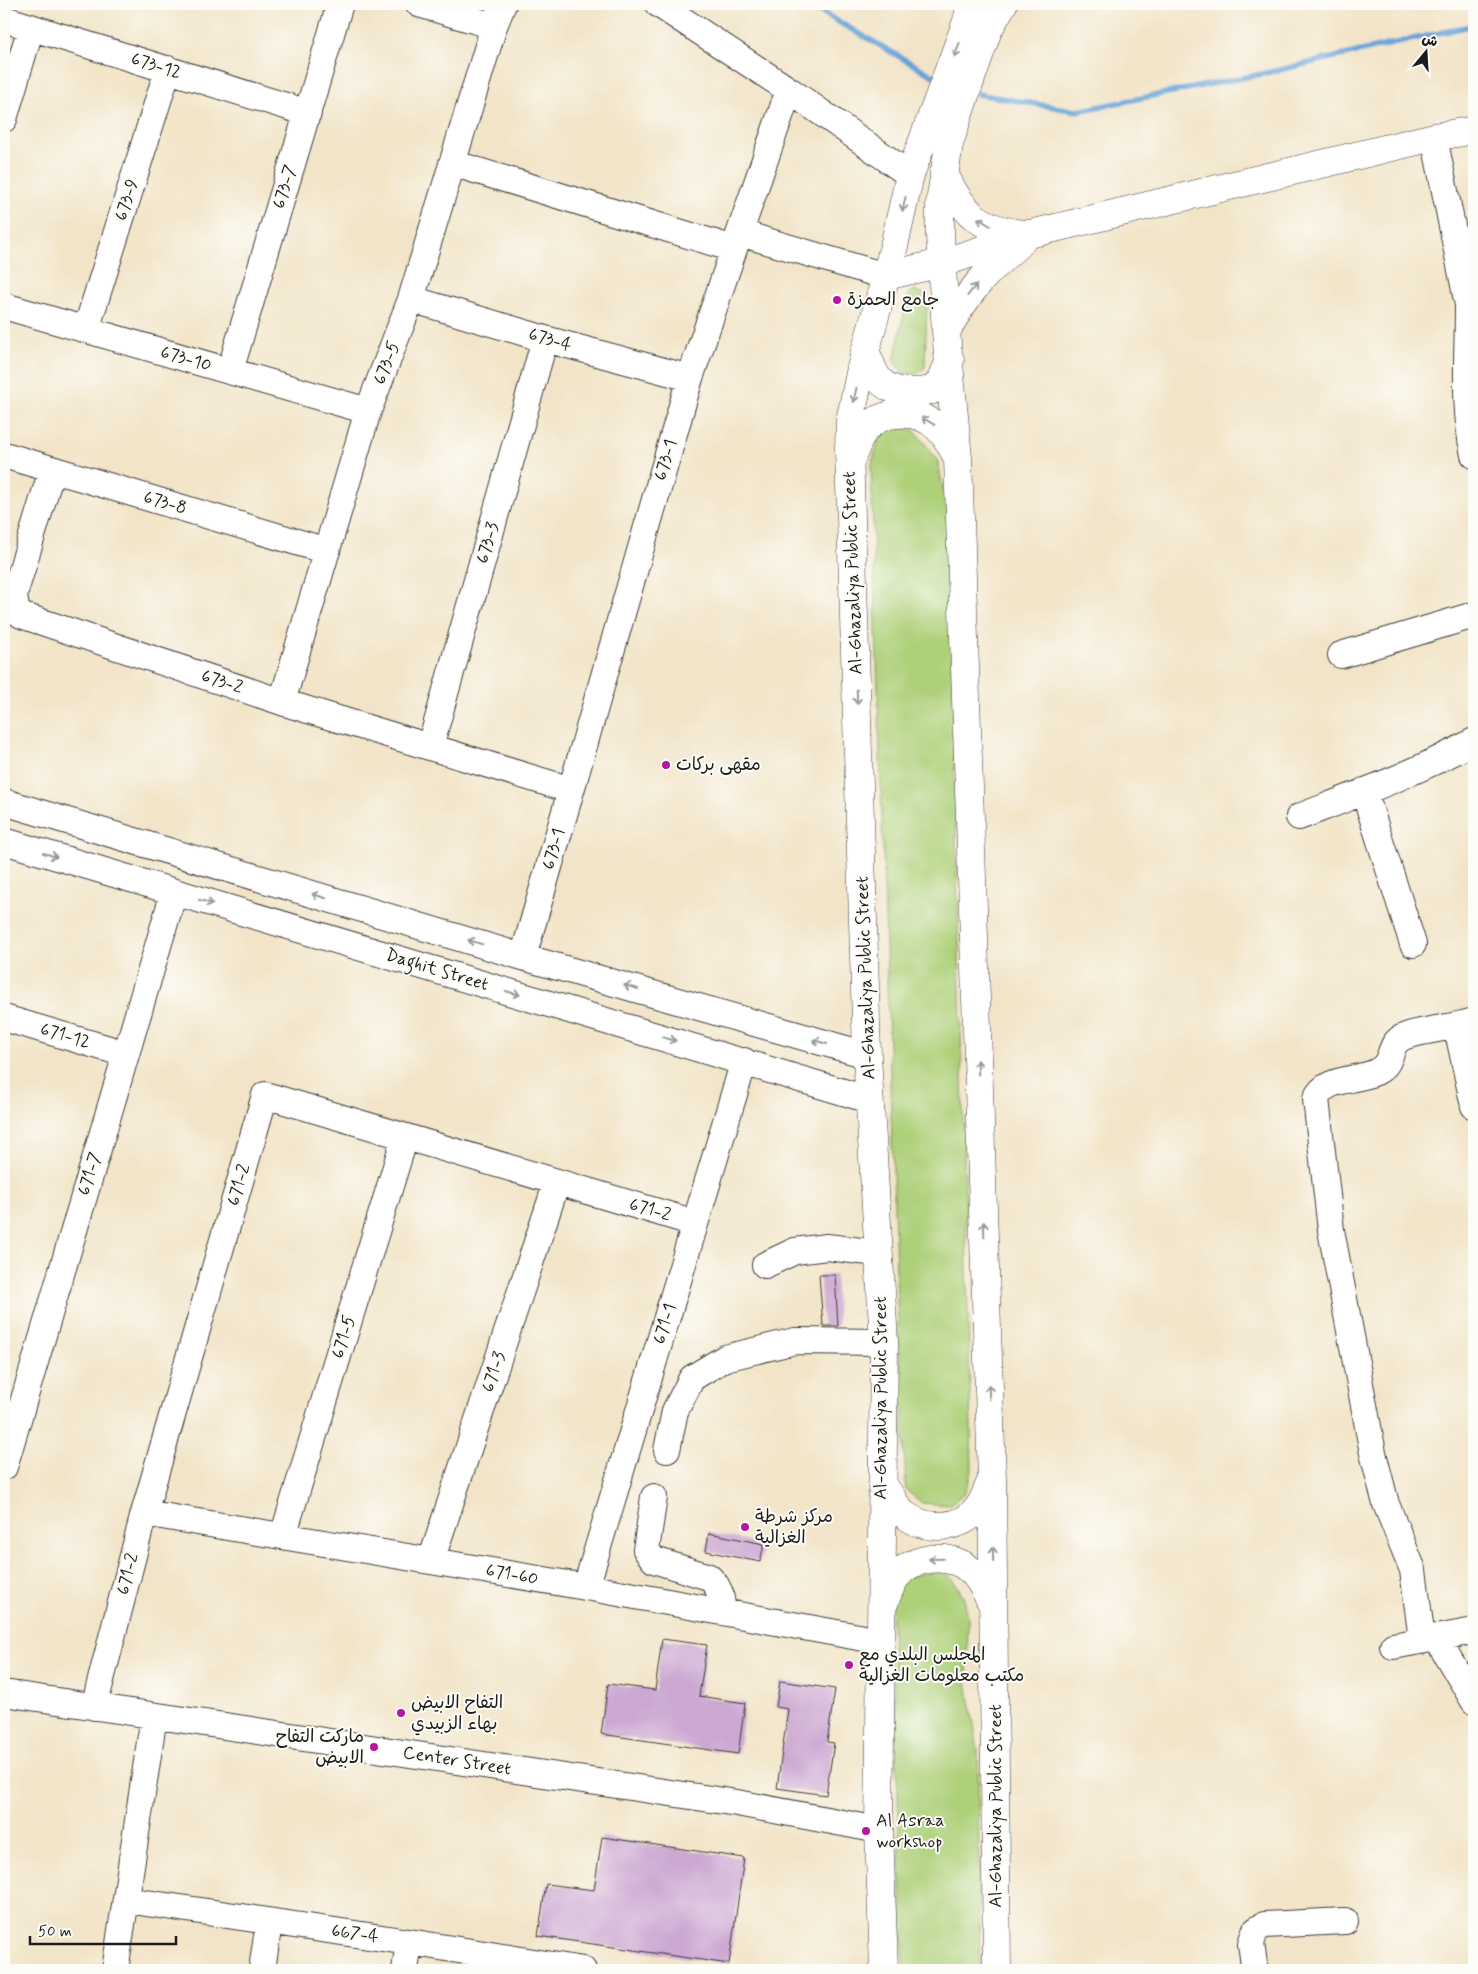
<svg xmlns="http://www.w3.org/2000/svg" width="1478" height="1974" font-family="Mynerve,'Playpen Sans Arabic',sans-serif">
	<style>
		.green { fill: #add079; stroke: #64764a }
		.lines { fill: none; stroke-linecap: round; stroke-linejoin: round }
		.stream { stroke: #68a3d8; stroke-width: 5.5 }
		.building { fill: #cba7d2 }
		.minor-casing { stroke: #3c3a36; stroke-width: 28 }
		.major-casing { stroke: #3c3a36; stroke-width: 29 }
		.minor { stroke: #fff; stroke-width: 26 }
		.major { stroke: #fff; stroke-width: 28 }
		.oneway { stroke: #999 }
		.poi-dot { fill: #b5179e; stroke: #fdfcf7; stroke-width: 2 }
		.labels { text-anchor: middle; dominant-baseline: central; stroke-width: 4; stroke-linejoin: round; paint-order: stroke }
		.street-label { font-size: 18px; fill: #1c1c1c; stroke: #fdfcf7 }
		.poi-label { font-size: 18px; fill: #1c1c1c; stroke: #fdfcf7; text-anchor: start }
	</style>
	<rect width="100%" height="100%" fill="#fdfcf7"/>
	<filter id="ink" filterUnits="userSpaceOnUse"><feTurbulence type="fractalNoise" baseFrequency=".02" numOctaves="2"/><feDisplacementMap in="SourceGraphic" scale="10" xChannelSelector="R" yChannelSelector="G"/><feConvolveMatrix kernelMatrix="1 2 1 2 8 2 1 2 1" color-interpolation-filters="sRGB"/></filter>
	<filter id="wash" filterUnits="userSpaceOnUse"><feTurbulence type="fractalNoise" baseFrequency=".0096" numOctaves="4" result="noise"/><feDisplacementMap in="SourceGraphic" scale="20" xChannelSelector="R" yChannelSelector="G"/><feGaussianBlur stdDeviation="1.12" result="paint"/><feColorMatrix in="noise" values="0 0 0 0 0 0 0 0 0 0 0 0 0 0 0 0 0 1.4 0 .05"/><feComposite in="paint" operator="in"/></filter>
	<g filter="url(#wash)">
		<rect width="100%" height="100%" fill="#f2e4c8"/>
		<!-- green -->
		<path class="green" d="M915,290L924,294L927,301L925,367C915,380 900,374 894,361L908,294Z
			M894,427L914,430L937,459L948,512L972,1471L965,1492L950,1505L922,1503L906,1490L897,1303L871,466L880,436Z
			M945,1571L957,1585L964,1599L968,1616L967,1681L978,1750L980,1970H904L891,1601L898,1577Z"/>
		<g class="lines">
			<!-- stream -->
			<path class="stream" d="M811,4L830,17L937,78
				M978,94L1077,111L1262,74L1474,25"/>
		</g>
		<g id="blocks">
			<!-- building -->
			<path class="building" d="M819,1275H835L838,1326H823Z
				M709,1533L764,1544L760,1562L706,1551Z
				M662,1639L707,1645L699,1696L745,1703L738,1754L601,1734L608,1684L655,1690Z
				M780,1681L835,1689L827,1742L834,1743L826,1795L777,1788L788,1709L776,1707Z
				M602,1837L744,1858L729,1964L538,1936L546,1884L594,1890Z"/>
		</g>
	</g>
	<g filter="url(#ink)">
		<use href="#blocks" fill-opacity="0" stroke="#3c3a36" stroke-width="1"/>
		<g class="lines">
			<defs>
				<path id="minor" d="M419,4L494,26
					M658,4L789,90L910,175
					M4,19L308,113
					M4,119L31,27
					M1434,137L1468,305L1474,321
					M452,163L734,249L690,378L523,957
					M740,233L885,276
					M734,249L789,90
					M411,299L545,339L690,378
					M1468,305C1468,355 1463,406 1474,455
					M4,306L368,411
					M86,330L168,69
					M230,371L340,4
					M4,455L327,551
					M52,470L14,595L16,608L21,615L282,702L571,790
					M1341,655L1474,615
					M282,702L368,411L411,299L494,26L503,4
					M430,747L545,339
					M1364,791L1413,944
					M4,802L523,957L867,1055
					M1299,817C1358,794 1419,772 1474,741
					M4,841L870,1100
					M4,1018L126,1054
					M1457,1027L1474,1106
					M765,1265L795,1251L827,1247L878,1253
					M667,1450L675,1411L692,1378L725,1358L795,1341L884,1342
					M4,1467L174,892
					M654,1497L646,1550L654,1560L709,1577L716,1585L720,1593L723,1611
					M144,1513L586,1587L880,1641
					M283,1536L405,1137
					M431,1561L557,1182
					M586,1587L744,1061
					M1436,1637L1474,1701
					M1422,1640L1413,1570L1386,1504L1373,1453L1331,1230L1316,1099C1324,1077 1357,1081 1376,1072C1397,1062 1385,1043 1406,1036C1427,1029 1452,1028 1474,1021
					M1393,1646L1474,1631
					M4,1693L737,1803L879,1830
					M94,1707L144,1513L265,1095L695,1223
					M126,1900L409,1942L583,1970
					M115,1970L154,1716
					M262,1970L269,1922
					M405,1970L409,1942
					M1255,1970L1251,1944L1255,1931L1264,1925L1345,1921"/>
				<path id="major" d="M944,173C962,213 982,231 1026,234
					M885,276L942,263L1030,234L1434,137L1474,130
					M946,332C968,291 987,271 1021,242
					M865,351C869,359 872,369 877,377C889,394 915,393 933,390L942,379L950,360
					M852,457C855,449 858,440 863,432C880,409 919,408 938,428C946,436 952,446 957,457
					M882,1485C892,1493 894,1507 905,1515C926,1531 962,1530 978,1508C984,1500 987,1489 992,1480
					M883,1606C887,1596 890,1585 896,1577C912,1556 950,1552 970,1570C981,1579 987,1594 993,1606
					M884,1970L879,1830L884,1342L867,1055L849,449L850,421L861,368L894,246L910,175L967,21L971,4
					M997,1970L992,1479L958,458L946,332L940,235V203L949,144L958,116L988,30L1003,4"/>
			</defs>
			<!-- minor casing -->
			<use href="#minor" class="minor-casing"/>
			<!-- major casing -->
			<use href="#major" class="major-casing"/>
			<!-- minor -->
			<use href="#minor" class="minor"/>
			<!-- major -->
			<use href="#major" class="major"/>
		</g>
		<!-- one-way arrows -->
		<defs><path id="oneway-shaft" d="M-6 0H5M1.5-3L5.5 0L1.5 3" fill="none" stroke-width="1.6" stroke-linecap="round" stroke-linejoin="round" transform="scale(1.25)"/></defs>
		<g class="oneway">
			<use href="#oneway-shaft" transform="translate(957 50) rotate(110)"/>
			<use href="#oneway-shaft" transform="translate(904 204) rotate(102)"/>
			<use href="#oneway-shaft" transform="translate(984 222) rotate(-150)"/>
			<use href="#oneway-shaft" transform="translate(972 290) rotate(-52)"/>
			<use href="#oneway-shaft" transform="translate(855 395) rotate(101)"/>
			<use href="#oneway-shaft" transform="translate(928 421) rotate(-149)"/>
			<use href="#oneway-shaft" transform="translate(857 697) rotate(88)"/>
			<use href="#oneway-shaft" transform="translate(50 855) rotate(17)"/>
			<use href="#oneway-shaft" transform="translate(319 896) rotate(-163)"/>
			<use href="#oneway-shaft" transform="translate(206 902) rotate(17)"/>
			<use href="#oneway-shaft" transform="translate(475 942) rotate(-163)"/>
			<use href="#oneway-shaft" transform="translate(631 987) rotate(-164)"/>
			<use href="#oneway-shaft" transform="translate(513 993) rotate(16)"/>
			<use href="#oneway-shaft" transform="translate(669 1039) rotate(16)"/>
			<use href="#oneway-shaft" transform="translate(820 1042) rotate(-164)"/>
			<use href="#oneway-shaft" transform="translate(978 1067) rotate(-92)"/>
			<use href="#oneway-shaft" transform="translate(984 1229) rotate(-92)"/>
			<use href="#oneway-shaft" transform="translate(989 1392) rotate(-92)"/>
			<use href="#oneway-shaft" transform="translate(993 1554) rotate(-91)"/>
			<use href="#oneway-shaft" transform="translate(936 1559) rotate(179)"/>
		</g>
	</g>
	<!-- markers -->
	<g class="poi-dot">
		<circle cx="837" cy="300" r="5"/>
		<circle cx="666" cy="765" r="5"/>
		<circle cx="745" cy="1527" r="5"/>
		<circle cx="849" cy="1665" r="5"/>
		<circle cx="401" cy="1713" r="5"/>
		<circle cx="374" cy="1747" r="5"/>
		<circle cx="866" cy="1831" r="5"/>
	</g>
	<g class="labels">
		<!-- street labels -->
		<g class="street-label">
			<text transform="translate(156 66) rotate(17)">673-12</text>
			<text transform="translate(285 187) rotate(-73)">673-7</text>
			<text transform="translate(127 200) rotate(-73)">673-9</text>
			<text transform="translate(550 340) rotate(16)">673-4</text>
			<text transform="translate(186 359) rotate(16)">673-10</text>
			<text transform="translate(387 363) rotate(-69)">673-5</text>
			<text transform="translate(666 460) rotate(-74)">673-1</text>
			<text transform="translate(165 503) rotate(16)">673-8</text>
			<text transform="translate(488 543) rotate(-74)">673-3</text>
			<text transform="translate(853 573) rotate(-92)">Al-Ghazaliya Public Street</text>
			<text transform="translate(222 682) rotate(18)">673-2</text>
			<text transform="translate(554 849) rotate(-74)">673-1</text>
			<text transform="translate(437 970) rotate(17)">Daghit Street</text>
			<text transform="translate(866 978) rotate(-92)">Al-Ghazaliya Public Street</text>
			<text transform="translate(65 1036) rotate(16)">671-12</text>
			<text transform="translate(90 1174) rotate(-73)">671-7</text>
			<text transform="translate(239 1185) rotate(-74)">671-2</text>
			<text transform="translate(650 1210) rotate(16)">671-2</text>
			<text transform="translate(665 1324) rotate(-73)">671-1</text>
			<text transform="translate(344 1337) rotate(-73)">671-5</text>
			<text transform="translate(494 1372) rotate(-72)">671-3</text>
			<text transform="translate(881 1398) rotate(-90)">Al-Ghazaliya Public Street</text>
			<text transform="translate(128 1574) rotate(-76)">671-2</text>
			<text transform="translate(512 1575) rotate(10)">671-60</text>
			<text transform="translate(457 1761) rotate(9)">Center Street</text>
			<text transform="translate(996 1806) rotate(-90)">Al-Ghazaliya Public Street</text>
			<text transform="translate(355 1934) rotate(8)">667-4</text>
		</g>
		<!-- poi labels -->
		<g class="poi-label">
			<text x="847" y="300">جامع الحمزة</text>
			<text x="676" y="765">مقهى بركات</text>
			<text x="755" y="1517">مركز شرطة<tspan x="755" dy="21">الغزالية</tspan></text>
			<text x="859" y="1655">المجلس البلدي مع<tspan x="859" dy="21">مكتب معلومات الغزالية</tspan></text>
			<text x="411" y="1703">التفاح الابيض<tspan x="411" dy="21">بهاء الزبيدي</tspan></text>
			<text x="364" y="1737" text-anchor="end">ماركت التفاح<tspan x="364" dy="21">الابيض</tspan></text>
			<text x="876" y="1821">Al Asraa<tspan x="876" dy="21">workshop</tspan></text>
		</g>
	</g>
	<!-- margin -->
	<rect width="1478" height="1974" fill="none" stroke="#fdfcf7" stroke-width="20"/>
	<!-- north arrow -->
	<g transform="translate(1426 52) rotate(18)" stroke="#fdfcf7" stroke-width="4" paint-order="stroke">
	<path d="M0-4L9 19L0 12L-9 19Z" fill="#1c1c1c"/>
	<text y="-8" font-size="14" font-weight="bold" text-anchor="middle" fill="#1c1c1c">ش</text>
	</g>
	<!-- scale -->
	<path d="M30 1936v8h146v-8" fill="none" stroke="#1c1c1c" stroke-width="2.5"/>
	<text x="38" y="1936" font-size="15" fill="#1c1c1c" stroke="#fdfcf7" stroke-width="4" paint-order="stroke">50 m</text>
</svg>
